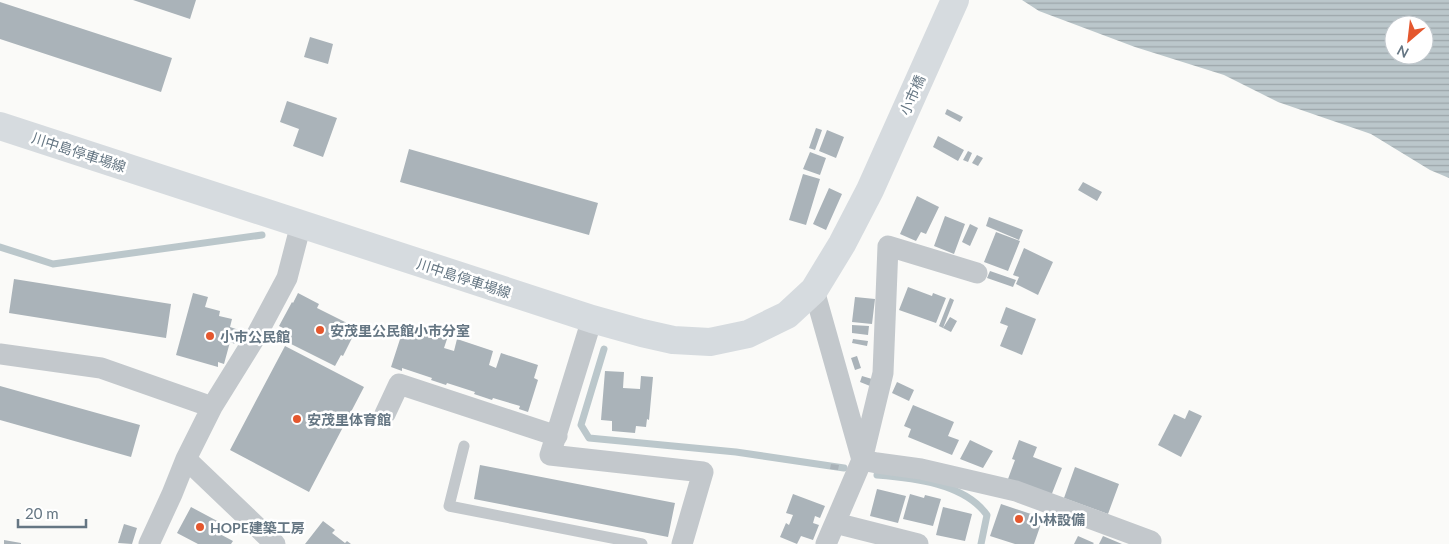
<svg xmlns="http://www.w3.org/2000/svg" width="1449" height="544" font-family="Lato,'Noto Sans JP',sans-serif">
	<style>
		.water { fill: url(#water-rules); fill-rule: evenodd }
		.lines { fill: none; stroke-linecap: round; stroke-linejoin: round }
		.stream { stroke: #bbc7cb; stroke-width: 7 }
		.building { fill: #aab3b9 }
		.lane { stroke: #c3c8cc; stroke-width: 11 }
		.street { stroke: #c3c8cc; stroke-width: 21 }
		.secondary { stroke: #d6dbdf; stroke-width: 28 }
		.poi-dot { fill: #e4572e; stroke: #fff; stroke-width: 2 }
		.labels { text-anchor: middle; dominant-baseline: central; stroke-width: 5; stroke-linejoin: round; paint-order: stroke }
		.street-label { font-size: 14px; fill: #657683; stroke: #fff }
		.poi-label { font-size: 14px; font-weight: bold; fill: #657683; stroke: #fff; text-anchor: start }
	</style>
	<defs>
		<pattern id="water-rules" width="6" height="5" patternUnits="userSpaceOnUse" patternTransform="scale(1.25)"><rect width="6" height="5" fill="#bbc7cb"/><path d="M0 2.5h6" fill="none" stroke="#9ca6aa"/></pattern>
	</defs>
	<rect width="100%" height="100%" fill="#fafaf8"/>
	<!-- water -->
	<path class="water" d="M1022,0H1449V178L1430,170L1371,134L1278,102L1224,75L1135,47L1039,11ZM1394,25H1424V55H1394Z"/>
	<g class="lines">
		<!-- stream -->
		<path class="stream" d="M0,247L53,264L262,235
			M604,349L581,425L589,438L736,452L844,468
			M877,475C913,478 964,483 987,515L981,544"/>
	</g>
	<!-- building -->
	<path class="building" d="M133,0H196L190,19Z
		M0,2L172,58L161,92L0,39Z
		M310,37L333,44L328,64L304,57Z
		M287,101L337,118L323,157L293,146L299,129L280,122Z
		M947,109L963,117L960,122L945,114Z
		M816,128L822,130L815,150L809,148Z
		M827,130L844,137L836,158L819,151Z
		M938,136L964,150L958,161L933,147Z
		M409,149L598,203L589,235L400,182Z
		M968,151L972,153L968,162L963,160Z
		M810,152L826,158L820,175L803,169Z
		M977,155L983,158L978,166L972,163Z
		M803,174L820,179L806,225L789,220Z
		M1083,182L1102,192L1097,201L1078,190Z
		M829,188L842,194L826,230L813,224Z
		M917,196L939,207L926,234L921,232L916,241L900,234Z
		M945,216L965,224L954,254L934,246Z
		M989,217L1023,230L1019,240L986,226Z
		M970,224L978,228L970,246L962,242Z
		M996,232L1020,241L1008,271L984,262Z
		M1024,248L1053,262L1038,295L1016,284L1019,277L1013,275Z
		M990,271L1016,280L1013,287L987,278Z
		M14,279L171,304L166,338L9,313Z
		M908,287L932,296L933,293L946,298L936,323L899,310Z
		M193,293L208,297L205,307L220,311L219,316L232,319L230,327L239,330L235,344L230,342L224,364L218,362V367L176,355Z
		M298,293L319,304L317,308L357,328L343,356L341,355L335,366L281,339L280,341L271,337L273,332L281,336L285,329L279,326L292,302L293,303Z
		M855,297L875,299L872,324L852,322Z
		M950,298L954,300L943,328L939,326Z
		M1006,307L1036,319L1022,355L1000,346L1008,326L1000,323Z
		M950,317L957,321L951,332L943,328Z
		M411,324L448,336L444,348L454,351L457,339L493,351L489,365L496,368L501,353L538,365L534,378L538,380L528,412L519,409L520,406L493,398L492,400L474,394L475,392L447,383L446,385L431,380L432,378L402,368V371L391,367L402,333L407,335Z
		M852,325L869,326L868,335L852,333Z
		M853,339L868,341L867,346L852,343Z
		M285,346L364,387L309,492L230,450Z
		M857,356L861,368L855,370L851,358Z
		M605,371L624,372L623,388L640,389L641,376L653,377L649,420L647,419L646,427L636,426L635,433L612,431V421L601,420Z
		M862,376L872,379L870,386L860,382Z
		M897,382L914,390L909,401L892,393Z
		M0,386L140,425L131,457L0,420Z
		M913,405L954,422L948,436L959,440L952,455L908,437L911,429L904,426Z
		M1189,410L1202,416L1181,457L1158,445L1174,414L1185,419Z
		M970,440L993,451L983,468L960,459Z
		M1019,440L1037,447L1033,457L1062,468L1051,496L1008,479L1015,460L1012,459Z
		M831,464L839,465L838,470L830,469Z
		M480,465L675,503L668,537L474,499Z
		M1075,467L1119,484L1108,514L1064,498Z
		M877,489L906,496L898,523L870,516Z
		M793,494L825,506L820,518L815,516L813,523L819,525L813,540L801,536L797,544L780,537L786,523L789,525L793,515L786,513Z
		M910,494L924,498L925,495L941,499L933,526L903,519Z
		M1001,504L1043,518L1034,544H1015L990,536Z
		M191,507L221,523L216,532L233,541L231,544H198L177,533Z
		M943,507L972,514L965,541L936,535Z
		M323,521L335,530L332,533L345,543L347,541L351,544H305Z
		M124,524L137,528L132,544L118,543Z
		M1078,536L1094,543L1093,544H1074Z
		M1103,536L1122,544H1099Z
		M4,540L21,543V544H4Z"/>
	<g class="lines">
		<!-- lane -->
		<path class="lane" d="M464,446L449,506L642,544"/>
		<!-- street -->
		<path class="street" d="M977,273L888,246L883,373L862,460L877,463L921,469L1016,491L1151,541
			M814,290L862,460L826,544
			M592,319L550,455L703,472L682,544
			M0,354L101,368L212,407
			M385,414L399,384L557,436
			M186,459L275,544
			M835,523L918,544
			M149,544L172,494L186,459L212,407L256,336L287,278L301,224"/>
		<!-- secondary -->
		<path class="secondary" d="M0,126L592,319L642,333L673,340L710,342L748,334L787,315L814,290L842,244L870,190L955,0"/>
	</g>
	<!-- markers -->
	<g class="poi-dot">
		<circle cx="320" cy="330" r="5"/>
		<circle cx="210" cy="336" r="5"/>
		<circle cx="297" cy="419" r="5"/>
		<circle cx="1019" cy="519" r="5"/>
		<circle cx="200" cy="527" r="5"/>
	</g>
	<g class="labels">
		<!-- street labels -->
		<g class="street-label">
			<text transform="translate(912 95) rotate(-66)">小市橋</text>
			<text transform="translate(79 152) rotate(18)">川中島停車場線</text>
			<text transform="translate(464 278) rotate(18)">川中島停車場線</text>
		</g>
		<!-- poi labels -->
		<g class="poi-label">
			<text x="330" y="330">安茂里公民館小市分室</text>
			<text x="220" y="336">小市公民館</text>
			<text x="307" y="419">安茂里体育館</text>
			<text x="1029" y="519">小林設備</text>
			<text x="210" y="527">HOPE建築工房</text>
		</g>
	</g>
	<!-- north arrow -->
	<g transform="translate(1409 40) rotate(208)"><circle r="24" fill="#ffffff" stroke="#c1c8cd"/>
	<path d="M0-4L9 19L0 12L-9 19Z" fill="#e4572e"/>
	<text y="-8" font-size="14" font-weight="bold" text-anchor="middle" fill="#657683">N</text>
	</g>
	<!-- scale -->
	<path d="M18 519v8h68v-8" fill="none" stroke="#657683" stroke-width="2.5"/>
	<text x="25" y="519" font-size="15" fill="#657683" stroke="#ffffff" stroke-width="4" paint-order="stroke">20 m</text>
</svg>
